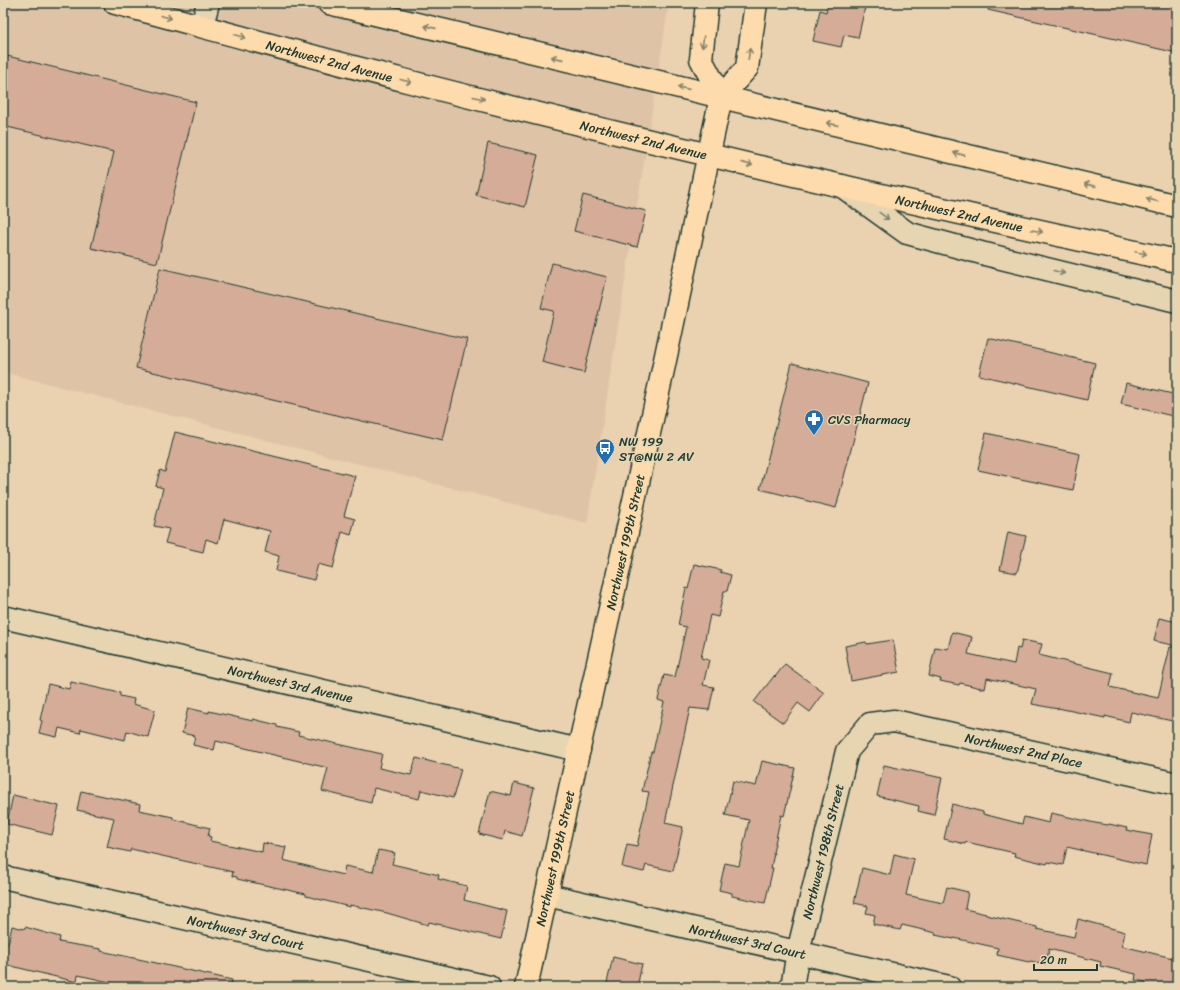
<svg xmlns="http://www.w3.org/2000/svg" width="1180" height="990" font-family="Sriracha,sans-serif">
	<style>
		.built { fill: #dfc3a6 }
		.building { fill: #d4ac97; stroke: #1f3d34 }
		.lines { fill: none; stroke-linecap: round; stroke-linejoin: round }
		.minor-casing { stroke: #1f3d34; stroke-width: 25 }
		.major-casing { stroke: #1f3d34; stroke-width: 25 }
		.minor { stroke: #e7d5b2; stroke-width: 22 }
		.major { stroke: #fedbac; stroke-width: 22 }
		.oneway { stroke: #83846a }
		.oneway2 { stroke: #79816d }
		.labels { text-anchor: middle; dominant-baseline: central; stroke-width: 3; stroke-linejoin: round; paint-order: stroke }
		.street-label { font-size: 13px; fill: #1f3d34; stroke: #e7d5b2 }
		.poi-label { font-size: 13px; fill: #1f3d34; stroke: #e7d5b2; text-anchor: start }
	</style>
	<rect width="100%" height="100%" fill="#ead1b0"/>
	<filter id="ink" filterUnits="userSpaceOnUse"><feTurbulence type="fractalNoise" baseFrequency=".025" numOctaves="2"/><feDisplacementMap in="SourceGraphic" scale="8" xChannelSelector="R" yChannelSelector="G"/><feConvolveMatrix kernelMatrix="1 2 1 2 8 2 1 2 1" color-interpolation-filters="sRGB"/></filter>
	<g filter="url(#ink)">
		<!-- built -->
		<path class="built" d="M3,3H669L587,523L3,372Z"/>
		<!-- building -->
		<path class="building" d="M828,3H866L858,38L844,35L841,47L813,41L820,10L826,12Z
			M989,3H1177V53L988,10Z
			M3,55L196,102L157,263L91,248L114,152L3,126Z
			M488,143L538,155L525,207L476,195Z
			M583,195L646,211L637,247L574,231Z
			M552,263L607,277L584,373L542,362L554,311L541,308Z
			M160,268L467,339L443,440L136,368Z
			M988,338L1095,363L1087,400L979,375Z
			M792,363L868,383L836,508L760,489Z
			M1126,383L1177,395V417L1121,404Z
			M175,432L355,476L344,516L355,519L351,535L342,532L333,568L318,564L314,580L276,571L279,556L265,552L270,531L224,519L218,543L206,539L203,552L165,543L169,529L154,526L163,488L156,486L160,470L165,472Z
			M986,433L1080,454L1073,490L978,470Z
			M1008,532L1026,536L1017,573L1000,570Z
			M694,564L721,570L720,572L731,575L727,591H724L718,617L710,615L701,658L709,660L703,685L714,687L709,710L690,708L665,823L683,827L673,871L646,865L644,872L622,867L627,844L637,846L649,792L642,791L651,752H653L664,702L658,700L664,675L675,677L686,627L678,625L686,588L688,589Z
			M1159,618L1177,622V646L1154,641Z
			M952,632L972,637L968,654L1014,664L1017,648L1020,649L1022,640L1042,644L1039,655L1113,673L1110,687L1158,698L1170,647H1177V722L1131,712L1129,722L1105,716V718L1058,708V709L1032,704L1036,689L987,678L985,689L960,683L959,685L940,681L941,679L929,676L932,661L935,647L948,649Z
			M893,640L899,672L851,681L845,646L866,642L867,644Z
			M785,664L824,693L810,712L798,703L783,723L754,702L774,676L775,677Z
			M71,682L120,693V696L134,699L133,704L155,710L148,737L127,731L125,740L81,729L80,733L59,728L57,737L39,733L42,721L40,720L48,684L69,689Z
			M188,708L209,713V711L253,721V719L277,725V727L299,732L298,735L382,754L379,768L411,775L416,758L461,769L453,798L421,790L419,799L374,788L371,803L322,791L328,768L216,741L214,750L193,745L195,736L182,733Z
			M762,761L795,768L784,816L781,815L773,853H774L771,868H773L765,903L732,896V893L719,890L725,863L739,866L749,820L725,815L733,781L756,786Z
			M884,765L942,778L934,815L918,811L919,806L877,796Z
			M514,783L534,788L522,836L505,831L503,840L479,834L490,791L511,796Z
			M81,791L140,804L139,810L173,817V819L210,828L208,836L211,837L210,841L262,852L263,843L286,847L283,860L343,875L345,866L373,872L378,850L395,853L392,864L439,875L438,879L467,886L464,900L507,911L501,939L429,922L428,925L387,913L350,905V907L306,896V894L237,879V877L232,876L233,872L131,849L130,852L107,847L114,818L77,810Z
			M13,795L59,806L52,835L7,824Z
			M952,804L983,812V814L1022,824L1024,817L1049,823L1051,813L1095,823L1108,825L1109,824L1127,828L1126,830L1152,835L1146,865L1067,847L1063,865L1048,862L1047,864L1014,856L1015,853L966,842L965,844L944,839Z
			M894,854L914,859L906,895L943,903L947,887L968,892L965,909L986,914V915L1037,927V929L1074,937L1078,919L1125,932L1122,946L1177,959V987H1156L1146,985V982L1135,980L1136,974L1100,966L1101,962L1049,949L1046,964L1030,961L1029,962L997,955L998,948L954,938V939L935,935L936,933L902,925L900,930L873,924L875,915L866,913L868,906L854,903L862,868L890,875Z
			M12,926L24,929L25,927L60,937L59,942L101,949V951L143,960L232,980L231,987H132L78,975L77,982L3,964V943L8,944Z
			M613,957L642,964L637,987H606Z"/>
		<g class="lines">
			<defs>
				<g id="minor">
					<path d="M202,26L208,3"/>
					<path d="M842,186L907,233L985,254L1177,301"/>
					<path id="s1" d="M3,617L579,750"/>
					<path id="s2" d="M3,877L489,987"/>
					<path id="s3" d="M547,895L949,987"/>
					<path id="s4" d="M792,987L798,952L847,751L870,724L894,721L1177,784"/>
				</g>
				<g id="major">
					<path id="s5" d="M115,3C212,29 309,56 407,81C662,146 919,205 1177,261"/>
					<path d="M329,3L1177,206"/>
					<path d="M707,3L701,59L721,97"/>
					<path id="s6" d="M526,987L661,379L721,97L747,68L756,3"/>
				</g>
			</defs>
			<!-- minor casing -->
			<use href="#minor" class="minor-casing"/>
			<!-- major casing -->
			<use href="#major" class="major-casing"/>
			<!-- minor -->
			<use href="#minor" class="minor"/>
			<!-- major -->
			<use href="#major" class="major"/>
		</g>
		<!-- one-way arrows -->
		<defs><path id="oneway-shaft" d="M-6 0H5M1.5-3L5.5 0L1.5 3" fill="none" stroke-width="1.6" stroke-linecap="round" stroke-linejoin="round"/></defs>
		<g class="oneway">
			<use href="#oneway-shaft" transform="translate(166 17) rotate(15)"/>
			<use href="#oneway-shaft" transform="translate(430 27) rotate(-167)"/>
			<use href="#oneway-shaft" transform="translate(240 36) rotate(15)"/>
			<use href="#oneway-shaft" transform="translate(703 42) rotate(97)"/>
			<use href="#oneway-shaft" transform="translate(749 54) rotate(-82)"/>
			<use href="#oneway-shaft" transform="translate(557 58) rotate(-167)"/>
			<use href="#oneway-shaft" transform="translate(406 81) rotate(14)"/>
			<use href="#oneway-shaft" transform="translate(683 88) rotate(-167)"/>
			<use href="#oneway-shaft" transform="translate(479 98) rotate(14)"/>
			<use href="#oneway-shaft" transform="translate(832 124) rotate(-167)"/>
			<use href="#oneway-shaft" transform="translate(959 154) rotate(-167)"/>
			<use href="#oneway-shaft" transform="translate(747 164) rotate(14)"/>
			<use href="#oneway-shaft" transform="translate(1090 185) rotate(-167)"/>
			<use href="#oneway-shaft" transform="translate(1152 200) rotate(-167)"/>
			<use href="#oneway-shaft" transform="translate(1037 231) rotate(12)"/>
			<use href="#oneway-shaft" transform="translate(1141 253) rotate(12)"/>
		</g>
		<g class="oneway2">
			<use href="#oneway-shaft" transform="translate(884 216) rotate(36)"/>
			<use href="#oneway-shaft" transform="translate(1059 272) rotate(14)"/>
		</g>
	</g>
	<!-- icons -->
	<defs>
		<symbol id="pharmacy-pin" viewBox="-11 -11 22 30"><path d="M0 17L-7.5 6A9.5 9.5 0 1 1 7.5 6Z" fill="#1f6fb2" stroke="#e7d5b2"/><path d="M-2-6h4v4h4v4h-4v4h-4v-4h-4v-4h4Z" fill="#fff"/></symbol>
		<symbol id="bus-pin" viewBox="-11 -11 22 30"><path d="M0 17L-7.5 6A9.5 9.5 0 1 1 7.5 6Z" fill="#1f6fb2" stroke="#e7d5b2"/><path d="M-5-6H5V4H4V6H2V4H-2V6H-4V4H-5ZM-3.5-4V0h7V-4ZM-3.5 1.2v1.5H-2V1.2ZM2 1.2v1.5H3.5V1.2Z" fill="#fff"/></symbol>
	</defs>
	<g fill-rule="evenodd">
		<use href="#pharmacy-pin" x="803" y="408" width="22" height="30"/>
		<use href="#bus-pin" x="594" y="437" width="22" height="30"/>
	</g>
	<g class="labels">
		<!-- street labels -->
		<g class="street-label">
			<text stroke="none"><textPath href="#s5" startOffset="222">Northwest 2nd Avenue</textPath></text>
			<text stroke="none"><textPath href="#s5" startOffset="546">Northwest 2nd Avenue</textPath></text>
			<text stroke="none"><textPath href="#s5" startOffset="870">Northwest 2nd Avenue</textPath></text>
			<text stroke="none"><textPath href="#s6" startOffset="456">Northwest 199th Street</textPath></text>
			<text stroke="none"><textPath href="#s1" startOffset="295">Northwest 3rd Avenue</textPath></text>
			<text stroke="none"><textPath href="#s4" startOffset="435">Northwest 2nd Place</textPath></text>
			<text stroke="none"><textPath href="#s4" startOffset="139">Northwest 198th Street</textPath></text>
			<text stroke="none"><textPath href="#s6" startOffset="132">Northwest 199th Street</textPath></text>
			<text stroke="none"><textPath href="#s2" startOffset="249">Northwest 3rd Court</textPath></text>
			<text stroke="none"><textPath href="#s3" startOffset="206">Northwest 3rd Court</textPath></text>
		</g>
		<!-- poi labels -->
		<g class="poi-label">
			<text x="828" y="419">CVS Pharmacy</text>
			<text x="619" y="441">NW 199<tspan x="619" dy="15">ST@NW 2 AV</tspan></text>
		</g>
	</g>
	<!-- margin -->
	<rect width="1180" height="990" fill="none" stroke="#e7d5b2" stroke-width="16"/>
	<rect x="8" y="8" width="1164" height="974" fill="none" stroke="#1f3d34" stroke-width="1.5" filter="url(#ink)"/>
	<!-- scale -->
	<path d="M1034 964v6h63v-6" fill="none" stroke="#1f3d34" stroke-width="2"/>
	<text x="1040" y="964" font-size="12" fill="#1f3d34" stroke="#e7d5b2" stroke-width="3" paint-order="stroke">20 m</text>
</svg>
